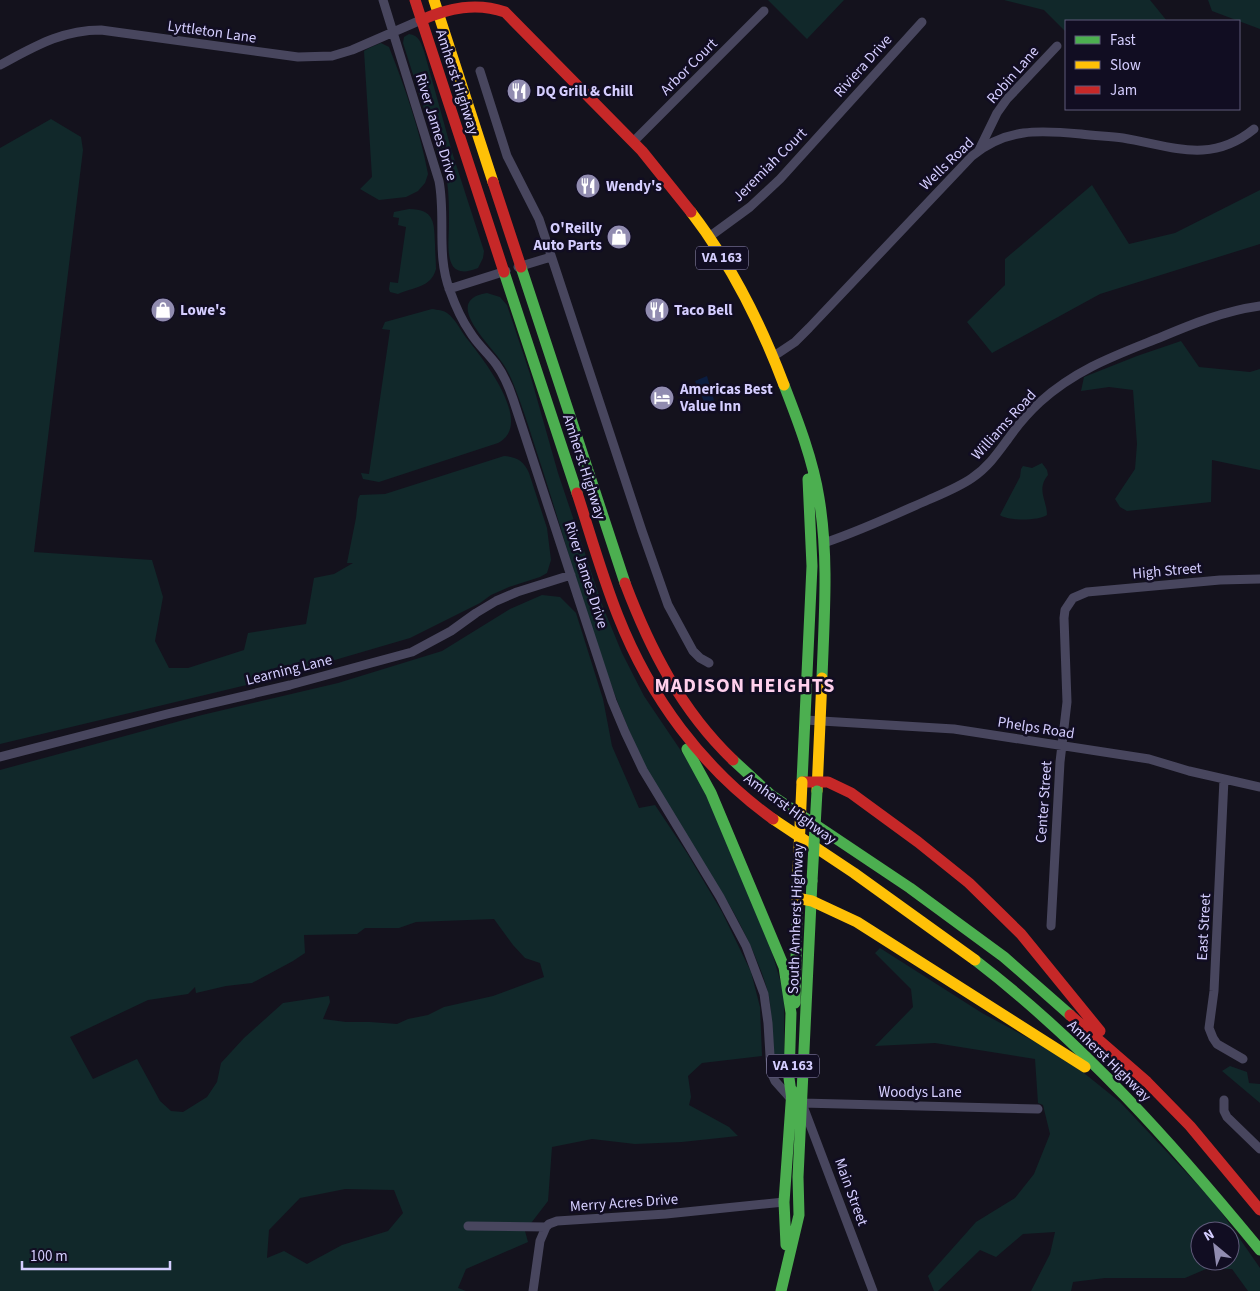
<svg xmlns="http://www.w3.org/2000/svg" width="1260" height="1291" font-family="'Source Sans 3',sans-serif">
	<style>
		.green { fill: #11282a; fill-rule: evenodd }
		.water { fill: #0b1d40 }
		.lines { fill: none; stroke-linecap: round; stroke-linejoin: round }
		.street { stroke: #48465e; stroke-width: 9 }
		.fast { stroke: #4caf50; stroke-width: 11 }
		.slow { stroke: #ffc107; stroke-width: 11 }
		.jam { stroke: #c62828; stroke-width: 11 }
		.fast-bridge { stroke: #4caf50; stroke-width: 11 }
		.slow-bridge { stroke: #ffc107; stroke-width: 11 }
		.labels { text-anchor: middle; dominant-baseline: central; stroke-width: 5; stroke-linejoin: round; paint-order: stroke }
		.shield { fill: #110d22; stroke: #9a94bd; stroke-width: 1 }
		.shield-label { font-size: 14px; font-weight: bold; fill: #d5ceff }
		.street-label { font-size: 15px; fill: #d5ceff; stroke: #110d22 }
		.poi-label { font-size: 15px; font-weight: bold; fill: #d5ceff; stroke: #110d22; text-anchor: start }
		.district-label { font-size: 20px; font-weight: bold; letter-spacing: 1px; fill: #ffd0ec; stroke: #110d22 }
	</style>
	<rect width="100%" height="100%" fill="#14121d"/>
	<!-- green -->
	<path class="green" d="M768,0H844L807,39Z
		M1004,0H1150L1167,21H1066V32L1044,10Z
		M1208,0H1260V29L1212,11Z
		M409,34C419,35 421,43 424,51L452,152L484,251L483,258L478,268C442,283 449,245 449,224C449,209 449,195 447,181L403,43L404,37Z
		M381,43L389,47C405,87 420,131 428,174L425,183L418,191L406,197L379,200L360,189L372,177L364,51L369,48Z
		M51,119L81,137L83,150L34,552L152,560L163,597L155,641L169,668H188L244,650L248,633L306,624L314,578L334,574L353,563H347L356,518L358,499L360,495L385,494L504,456C517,457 524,461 529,473L547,528L551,560L547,573L540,577L509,587L491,595L480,603L410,638L263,681L0,744V148Z
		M1092,185L1129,244L1175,233L1260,190V244L1100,294L992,353L967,322L1005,285V259Z
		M409,209C435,209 434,223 435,244C435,253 436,261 436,269C431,288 413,287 398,294L390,292L389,289L390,282L398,283L406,227L398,225L399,218L393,217L394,212Z
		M487,293L500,297L507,305L530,374L558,473L603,607L622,653L644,696L698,776L765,928L784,994V1072H779L775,1067C771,1046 772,1024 770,1003C768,990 764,978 759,966C730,889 672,827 639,753C597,660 572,561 541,465C532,438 524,410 513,383C510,376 506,367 501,361C490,344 441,300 487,293Z
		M432,309C438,310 443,310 447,313C456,319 461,332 468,340C483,359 535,424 498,443L379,482L363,479L361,473L369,474L390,330L382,329L385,322Z
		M1181,341L1199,367L1250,372L1260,369V470L1212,460L1211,502L1127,511L1120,507L1115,499L1135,469L1137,444L1133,390L1109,387L1081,391L1084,377L1137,356Z
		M1042,463L1047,470L1048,475C1036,490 1047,500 1047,515C1038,521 1008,521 1000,515L1020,477L1021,469L1023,466L1032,468Z
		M542,595L560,597L576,613L603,699L612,746L639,808L655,805L687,853L722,912L751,972L760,1007L762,1056L702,1063L688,1076L691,1097L689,1105L729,1127L738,1136L682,1142L635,1144L592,1139L552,1147L548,1201L525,1231L528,1242L466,1269L458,1288L466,1291H0V770L202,715L338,683L442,651L510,609ZM494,919L513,945L525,958L540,963L544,977L493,996L444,1007L428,1015L408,1019L397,1024L370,1022H346L323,1019L330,1002L329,996L283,1003L244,1038L221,1063L217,1082L207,1097L183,1112L171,1111L160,1101L137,1059L93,1079L70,1037L148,1000L188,994L195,987L196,993L226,986L252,983L293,961L305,953L304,935L357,934L365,928H399L416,922ZM345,1189L394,1190L403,1213L388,1231L342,1245L307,1264L284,1251L267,1258L269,1230L300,1198Z
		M880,948L982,1013L1043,1046L1079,1069L1120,1102L1215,1203L1260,1268V1291H1248L1232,1269H1206L1185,1278H1105L1073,1282L1071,1291H1031L1050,1254L1055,1232L1023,1234L996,1257L980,1250L938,1291H934L928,1276L976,1222L1015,1198L1034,1174L1050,1134L1043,1105L1038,1103L1035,1059L935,1043L875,1046L913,1007L911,989L875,953ZM1200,1231H1230V1261H1200Z
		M1230,1066L1247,1072L1249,1083L1260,1084V1103L1222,1071Z"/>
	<!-- water -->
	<path class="water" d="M707,376L715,404L706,406L695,381Z"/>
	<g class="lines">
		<!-- street -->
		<path class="street" d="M383,0L439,181C446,218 436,255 450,291C455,305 461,319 470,332C477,344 488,353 496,364C504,375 509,387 513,399L612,701L625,732L643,770L720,897L746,946L764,994L768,1023L771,1072L775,1081L792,1100L802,1103L1038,1109
			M0,65C34,47 61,30 101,30L298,57L332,56L352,50L421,20
			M480,71L507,156L539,219L642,531L668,605L693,651L700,658L709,663
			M633,142L764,11
			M979,150L997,113L1007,99L1057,46
			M709,237L750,207L780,179L922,22
			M518,267L551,257
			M449,289L506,271
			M774,356L795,342L809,328L972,156C1006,128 1039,130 1081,134C1095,136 1109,136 1123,138C1172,146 1210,165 1254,129
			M824,543C860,531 894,515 928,500C944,493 959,487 972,478C988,467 997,454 1008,439C1017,426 1028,413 1040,402C1077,369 1114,356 1159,338C1192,324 1224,311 1260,306
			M805,720L954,729L1149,759L1189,771L1260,787
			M0,757L167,714L290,685L412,652L451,631L476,613L496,601L517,592L571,575
			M1224,779L1214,991L1209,1028L1213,1038L1217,1044L1243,1059
			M1051,926L1060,762L1067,702L1064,618L1065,610L1073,598L1087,592L1220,580L1260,579
			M1224,1100V1111L1227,1117L1260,1149
			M803,1106L873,1291
			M468,1226L546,1227L549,1224L557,1221L666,1214L784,1202
			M533,1291L540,1241L546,1227"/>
		<!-- fast -->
		<path class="fast" d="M521,267L625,583
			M504,272L577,493
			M784,385C798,421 813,460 819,498C829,558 824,618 822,678
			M687,749L711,793L784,967L791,1013L789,1078L792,1100
			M733,760L771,795L910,888L1004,957L1070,1015
			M802,782L812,566L808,479
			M975,960C1083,1043 1174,1145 1260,1250
			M795,1003L798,871
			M786,1245L784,1202L792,1090
			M781,1291L799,1215L798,1177L812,881"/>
		<!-- slow -->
		<path class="slow" d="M434,0L493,182
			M691,212C731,264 761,324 784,385
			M817,791L822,678
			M773,819L854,873L975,960
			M797,898L812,901L857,922L1085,1067"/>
		<!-- jam -->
		<path class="jam" d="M415,0L504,272
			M421,20C449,8 476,2 505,12L642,151L691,212
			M493,182L521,267
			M577,493C590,533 602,576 618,616C650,697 702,768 773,819
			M625,583C650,649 681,710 733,760
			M802,782H828L851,793L918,842L969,883L1021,934L1100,1031
			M1070,1015L1147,1082L1190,1126L1260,1210"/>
		<!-- fast-bridge -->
		<path class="fast-bridge" d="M812,881L817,791"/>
		<!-- slow-bridge -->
		<path class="slow-bridge" d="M798,871L802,782"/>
	</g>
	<!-- icons -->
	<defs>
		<symbol id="restaurant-disc" viewBox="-11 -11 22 22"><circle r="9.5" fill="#918cb0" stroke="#110d22"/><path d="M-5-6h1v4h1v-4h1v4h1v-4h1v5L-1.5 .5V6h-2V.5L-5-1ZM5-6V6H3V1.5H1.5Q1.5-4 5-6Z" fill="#fff"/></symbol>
		<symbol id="shop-disc" viewBox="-11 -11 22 22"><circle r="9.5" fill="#918cb0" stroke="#110d22"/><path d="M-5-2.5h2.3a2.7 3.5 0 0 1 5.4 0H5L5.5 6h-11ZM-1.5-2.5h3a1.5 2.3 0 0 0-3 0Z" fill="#fff"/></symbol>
		<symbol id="hotel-disc" viewBox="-11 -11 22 22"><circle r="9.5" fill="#918cb0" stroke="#110d22"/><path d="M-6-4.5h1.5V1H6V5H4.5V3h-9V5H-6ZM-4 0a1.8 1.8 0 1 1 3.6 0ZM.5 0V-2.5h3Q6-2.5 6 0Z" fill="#fff"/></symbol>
	</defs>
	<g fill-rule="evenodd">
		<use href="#restaurant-disc" x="505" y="77" width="28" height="28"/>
		<use href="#restaurant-disc" x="574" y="172" width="28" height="28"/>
		<use href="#shop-disc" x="605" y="223" width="28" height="28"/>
		<use href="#shop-disc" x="149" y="296" width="28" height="28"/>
		<use href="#restaurant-disc" x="643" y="296" width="28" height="28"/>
		<use href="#hotel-disc" x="648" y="384" width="28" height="28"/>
	</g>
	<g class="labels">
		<!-- shield labels -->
		<g class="shield">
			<rect x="696" y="246.5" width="52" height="23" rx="4"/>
			<rect x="767" y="1054.5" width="52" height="23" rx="4"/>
		</g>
		<g class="shield-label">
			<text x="722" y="258">VA 163</text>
			<text x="793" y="1066">VA 163</text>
		</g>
		<!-- street labels -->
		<g class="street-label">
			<text transform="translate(212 32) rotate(8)">Lyttleton Lane</text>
			<text transform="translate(863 66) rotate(-48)">Riviera Drive</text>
			<text transform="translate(689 67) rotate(-45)">Arbor Court</text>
			<text transform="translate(1013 75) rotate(-49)">Robin Lane</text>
			<text transform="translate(457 82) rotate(72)">Amherst Highway</text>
			<text transform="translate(436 127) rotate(73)">River James Drive</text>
			<text transform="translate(947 164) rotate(-44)">Wells Road</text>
			<text transform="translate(770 165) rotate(-45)">Jeremiah Court</text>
			<text transform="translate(1004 425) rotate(-48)">Williams Road</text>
			<text transform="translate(584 467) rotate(72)">Amherst Highway</text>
			<text transform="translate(1167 571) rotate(-5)">High Street</text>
			<text transform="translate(586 575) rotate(72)">River James Drive</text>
			<text transform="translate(289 670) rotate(-14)">Learning Lane</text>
			<text transform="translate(1036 728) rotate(9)">Phelps Road</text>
			<text transform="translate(1044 802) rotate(-86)">Center Street</text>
			<text transform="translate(790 809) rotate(36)">Amherst Highway</text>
			<text transform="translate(796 919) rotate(-88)">South Amherst Highway</text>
			<text transform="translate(1204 927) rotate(-87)">East Street</text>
			<text transform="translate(1109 1061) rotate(44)">Amherst Highway</text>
			<text x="920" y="1092">Woodys Lane</text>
			<text transform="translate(851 1192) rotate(70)">Main Street</text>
			<text transform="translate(624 1203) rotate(-4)">Merry Acres Drive</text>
		</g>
		<!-- poi labels -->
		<g class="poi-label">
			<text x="536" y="91">DQ Grill &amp; Chill</text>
			<text x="606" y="186">Wendy's</text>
			<text x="602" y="228" text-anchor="end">O'Reilly<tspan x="602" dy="17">Auto Parts</tspan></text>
			<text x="180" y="310">Lowe's</text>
			<text x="674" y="310">Taco Bell</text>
			<text x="680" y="389">Americas Best<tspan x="680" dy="17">Value Inn</tspan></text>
		</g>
		<!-- district labels -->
		<g class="district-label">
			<text x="745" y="686">MADISON HEIGHTS</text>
		</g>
	</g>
	<!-- legend -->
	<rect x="1065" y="20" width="175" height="90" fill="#110d22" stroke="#5f5a7a"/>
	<rect x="1075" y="36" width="25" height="8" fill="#4caf50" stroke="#5f5a7a"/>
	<text x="1110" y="45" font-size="15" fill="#d5ceff">Fast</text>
	<rect x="1075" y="61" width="25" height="8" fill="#ffc107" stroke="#5f5a7a"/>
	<text x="1110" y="70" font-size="15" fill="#d5ceff">Slow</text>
	<rect x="1075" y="86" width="25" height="8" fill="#c62828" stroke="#5f5a7a"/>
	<text x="1110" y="95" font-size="15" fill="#d5ceff">Jam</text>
	<!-- north arrow -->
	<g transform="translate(1215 1246) rotate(331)"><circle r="24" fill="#110d22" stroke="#5f5a7a"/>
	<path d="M0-4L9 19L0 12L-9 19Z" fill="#918cb0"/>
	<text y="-8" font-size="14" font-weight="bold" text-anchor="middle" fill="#d5ceff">N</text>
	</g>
	<!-- scale -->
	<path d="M22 1261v8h148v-8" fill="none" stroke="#d5ceff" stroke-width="2.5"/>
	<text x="30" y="1261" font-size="15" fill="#d5ceff" stroke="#110d22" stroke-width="4" paint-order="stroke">100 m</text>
</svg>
